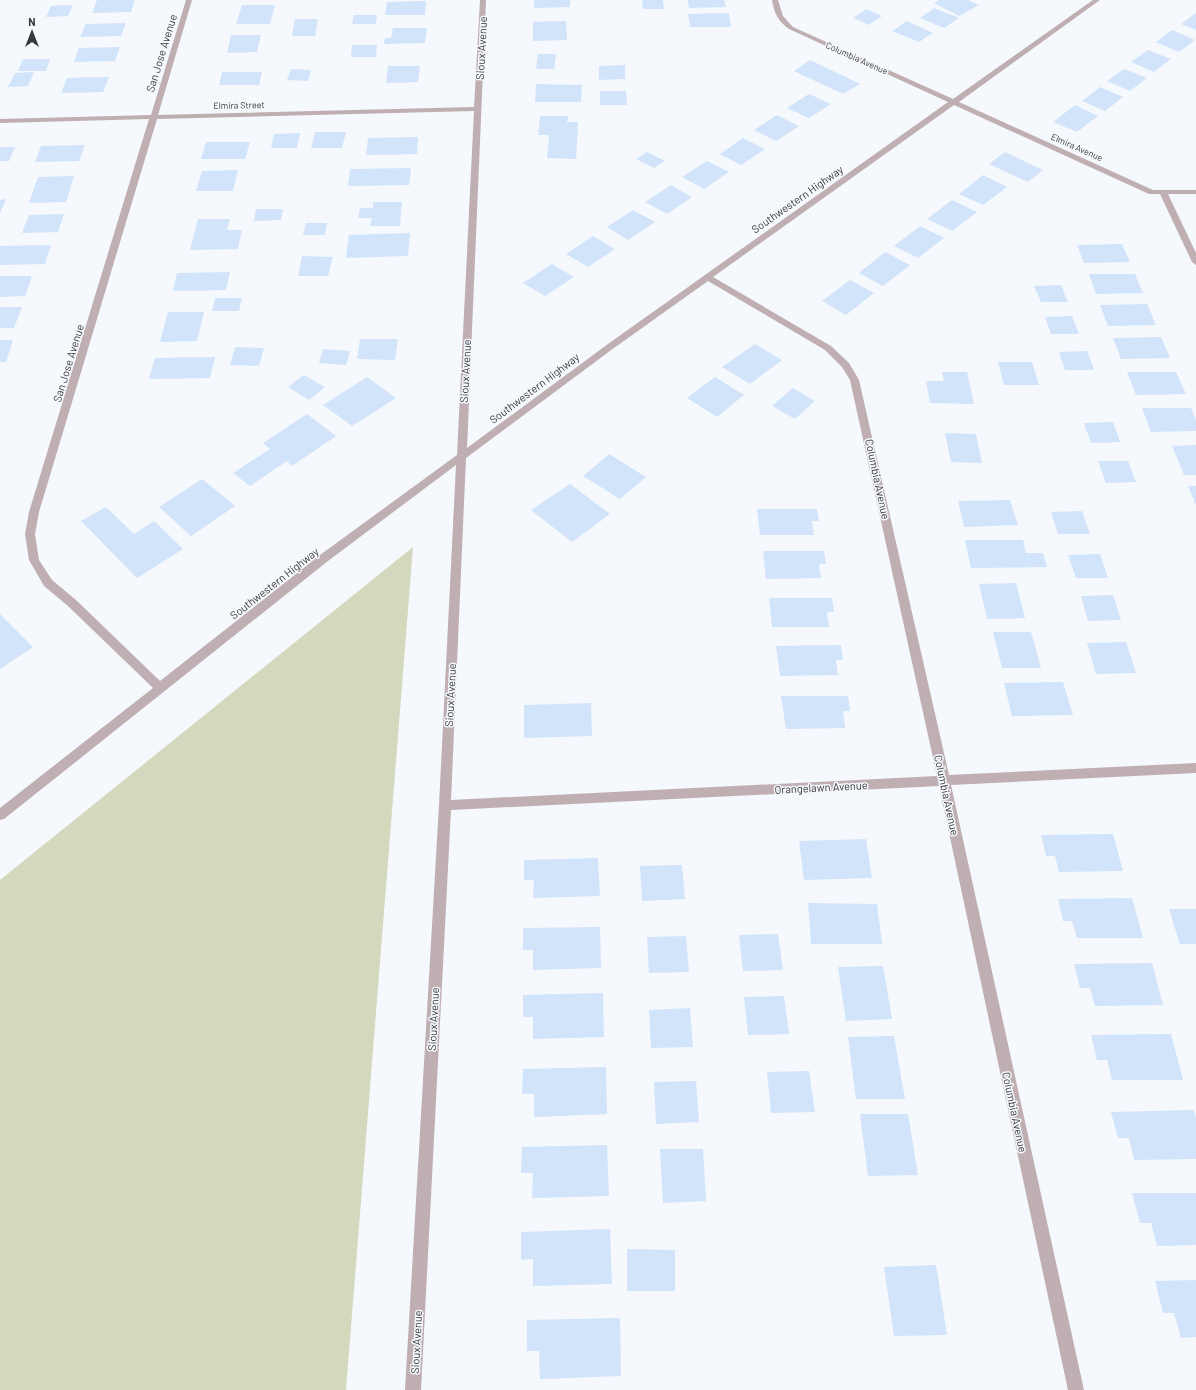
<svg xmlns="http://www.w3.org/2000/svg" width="1196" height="1390" font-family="Barlow,sans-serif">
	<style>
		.green { fill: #d4d8bd }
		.building { fill: #d2e4fa }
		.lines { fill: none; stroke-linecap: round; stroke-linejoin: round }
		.minor { fill: #bfaeb2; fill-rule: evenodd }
		.labels { text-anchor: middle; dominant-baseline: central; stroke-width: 3; stroke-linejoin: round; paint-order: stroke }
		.far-street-label { font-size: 9px; fill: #38393b; stroke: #f5f8fc }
		.street-label { font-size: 11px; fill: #38393b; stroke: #f5f8fc }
	</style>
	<rect width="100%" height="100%" fill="#f5f8fc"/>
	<!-- green -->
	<path class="green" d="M413,547L346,1390H0V880Z"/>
	<!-- building -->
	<path class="building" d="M97,0H135L131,12L92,13Z
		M534,0H570V7L534,8Z
		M642,0H663L664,9H643Z
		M688,0H724L726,7L689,8Z
		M939,0H968L979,5L959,16L934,3Z
		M426,1L425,15H385L387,2Z
		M73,5L68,16L46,17L51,6Z
		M242,5H275L270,24H236Z
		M934,8L959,18L944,28L920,18Z
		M866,9L882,16L869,25L853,18Z
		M729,13L731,27H690L688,14Z
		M1196,13V30L1181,24Z
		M354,15H377L376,24H352Z
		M295,19H318L315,36H292Z
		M566,21L567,40L533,41V22Z
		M907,21L933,33L919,42L892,31Z
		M126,23L121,36L80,37L86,24Z
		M393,28H427L425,43L384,44L385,38H391Z
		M1172,30L1195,40L1179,52L1156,42Z
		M231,35H261L257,52L227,53Z
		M352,45H377L376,57H351Z
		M120,47L115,61L74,62L79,48Z
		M1148,50L1171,59L1154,72L1131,62Z
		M538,54H556L554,69H536Z
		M23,59H50L46,71H18Z
		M810,60L860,84L843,94L794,71Z
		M625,65V79L599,80V66Z
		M388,66H420L418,82L386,83Z
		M291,69L311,70L308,81L287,80Z
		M1124,69L1147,78L1130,91L1107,81Z
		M34,72L28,86L8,87L15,73Z
		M222,72H262L259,85H219Z
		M109,77L103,92L61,93L67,78Z
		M536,84L582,85L581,102H535Z
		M1100,87L1123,97L1105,111L1082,101Z
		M600,91H626L627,105H600Z
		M809,94L831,104L809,118L787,108Z
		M1075,105L1098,116L1077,132L1053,122Z
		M777,115L799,126L776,141L754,130Z
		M540,116H568L567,122H578L576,159L547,158L549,135H538Z
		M315,132H346L342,148H311Z
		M300,133L297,148H271L274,134Z
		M418,137L417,154L366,155L368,138Z
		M743,138L765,149L741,165L720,154Z
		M206,142H250L245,159H201Z
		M85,145L79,161L35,162L41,146Z
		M0,147H15L9,161H0Z
		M647,152L665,161L654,168L636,159Z
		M1005,152L1043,170L1028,182L989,164Z
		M707,161L729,172L704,189L682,177Z
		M411,168L409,185L348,186L350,169Z
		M238,170L233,191H196L202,171Z
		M983,175L1007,187L983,205L959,194Z
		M74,176L66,202L29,203L38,177Z
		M671,185L692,197L667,214L645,202Z
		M6,199L0,213V200Z
		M952,200L977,212L952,231L927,219Z
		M373,202H402L400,226H370L372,218H358L360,208H373Z
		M256,209H283L281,220L254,221Z
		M633,210L655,222L628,240L607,227Z
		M64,214L58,232L22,233L29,215Z
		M198,219H230L227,230H242L238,249L190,250Z
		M306,223H327L325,235H303Z
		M920,226L944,238L918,258L894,246Z
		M410,233L408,256L346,258L349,235Z
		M593,236L615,249L588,267L566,254Z
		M1122,244L1130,262L1084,263L1077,245Z
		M51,245L45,264L0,265V246Z
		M885,252L910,265L883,286L859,273Z
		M302,256L333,257L328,276H298Z
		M552,264L574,277L545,296L523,283Z
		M230,272L226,290L173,291L177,273Z
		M1089,274H1135L1143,293L1096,294Z
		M0,276H32L25,296L0,297Z
		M850,280L874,293L846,315L822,301Z
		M1061,285L1068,302H1041L1034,286Z
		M215,298H242L239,311H212Z
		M1147,304L1156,325L1108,326L1100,305Z
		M0,307H22L14,328H0Z
		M168,312H204L197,341L160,342Z
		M1072,316L1079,334H1051L1045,317Z
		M1161,337L1170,358L1121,359L1113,338Z
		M360,339H398L395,360L357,359Z
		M0,340H13L6,362H0Z
		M755,344L782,360L750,384L722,367Z
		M235,347L264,348L259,366L230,365Z
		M323,349L350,351L346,365L319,363Z
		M1087,351L1094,370H1065L1059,352Z
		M215,357L210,378L149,379L155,358Z
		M998,362H1032L1039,385H1004Z
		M942,372H967L974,404L930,403L926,381H944Z
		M1127,372H1176L1186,394L1136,395Z
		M304,375L325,387L309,400L288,387Z
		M367,377L396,398L352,426L323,405Z
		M715,377L744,395L717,417L687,398Z
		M793,388L815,401L795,419L772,406Z
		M1142,408H1191L1196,420V431L1151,432Z
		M307,414L336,436L292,466L287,461L250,486L233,473L270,449L263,443Z
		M1113,422L1120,442L1091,443L1084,423Z
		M945,433L976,434L982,463L951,462Z
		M1196,445V475H1184L1172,446Z
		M609,454L646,477L620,499L583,476Z
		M1098,461H1128L1136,482L1106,483Z
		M202,479L235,506L191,536L159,507Z
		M570,484L610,514L572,542L531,510Z
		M1188,486H1196V505Z
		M1010,500L1018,525L964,527L958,501Z
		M106,507L134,534L154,521L183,549L137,578L81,521Z
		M757,509H817L819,521H812L814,535H760Z
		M1082,511L1090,534H1058L1051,512Z
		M965,540H1023L1026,553H1043L1047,567L971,568Z
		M763,551H824L826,564H819L821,578L766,579Z
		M1100,554L1108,578H1076L1068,555Z
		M1016,583L1025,618L987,619L979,584Z
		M1113,595L1121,620L1088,621L1081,596Z
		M769,598H832L834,612H827L829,627H772Z
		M0,614L33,647L0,669Z
		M993,632H1031L1041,668H1002Z
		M1126,642L1136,673L1096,674L1087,643Z
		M841,645L843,660H836L838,675L780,676L776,646Z
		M1063,682L1073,715L1012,716L1004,683Z
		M781,696H848L850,711H843L845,728L786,729Z
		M591,703L592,736L524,738V705Z
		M1113,834L1123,871L1059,872L1055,856H1046L1041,835Z
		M866,839L872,878L804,880L799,841Z
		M598,858L600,896L533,898L534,880H524V860Z
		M682,865L685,899L642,901L640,866Z
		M1132,898L1143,938H1077L1072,921H1063L1058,899Z
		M808,903L877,904L882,944H811Z
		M1169,909H1196V944H1180Z
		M600,927L601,968L533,970V950H523V928Z
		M778,934L783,970L743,971L739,935Z
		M686,936L689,972L649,973L647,937Z
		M1152,963L1163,1005L1095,1006L1090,988H1080L1074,964Z
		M883,966L892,1019L846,1021L838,967Z
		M603,993L604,1037L533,1039V1017H523V995Z
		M784,996L789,1034L748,1035L744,997Z
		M690,1008L693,1047L651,1048L649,1010Z
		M1171,1034L1183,1080H1112L1107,1060H1097L1091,1035Z
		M894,1036L905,1099H856L848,1037Z
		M606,1067L607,1114L534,1117V1094H522L523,1069Z
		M809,1071L815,1112L771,1113L767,1072Z
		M696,1081L699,1122L656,1124L654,1082Z
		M1194,1110L1196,1118V1159L1134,1160L1129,1138H1118L1111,1112Z
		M860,1114H908L918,1175L868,1176Z
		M607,1145L609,1196L532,1198L533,1173H521L522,1147Z
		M660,1149H703L706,1201L663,1203Z
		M1132,1193H1196V1245L1157,1246L1151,1223H1140Z
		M610,1229L612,1284L533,1286V1259L521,1260V1232Z
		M627,1249L675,1250V1291H627Z
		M936,1265L947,1335L894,1336L884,1267Z
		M1196,1280V1337L1181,1338L1174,1313H1163L1155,1281Z
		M620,1318L621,1376L540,1379L539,1351H527V1320Z"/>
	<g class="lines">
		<!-- minor -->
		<path class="minor" d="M186,0H192L158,115L474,107L480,0H486L467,448L608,344L948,102L789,29C778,21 774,13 772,0H778L783,16L793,27L953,99L1093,0H1100L959,102L1153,190H1196V194H1168L1196,253V265L1192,262L1160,194H1149L954,105L713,277L831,346L849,363L859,380L949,775L1196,763V773L951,785L1084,1390H1068L939,786L451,810L421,1390H405L439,805L456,465L328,561L4,819L0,820V808L153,688L68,606L44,586L29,560L25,534L29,512L149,119L0,123V119L151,115ZM474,111L457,455L320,555L160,681L76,600L52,580L39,560L35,534L39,512L157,119ZM708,281L825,350L842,367L850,380L937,776L451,800L466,458L614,348Z"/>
	</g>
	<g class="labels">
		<!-- far-street labels -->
		<g class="far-street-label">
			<text transform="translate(857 58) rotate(24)">Columbia Avenue</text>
			<text transform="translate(239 105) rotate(-1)">Elmira Street</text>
			<text transform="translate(1077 147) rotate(24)">Elmira Avenue</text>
		</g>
		<!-- street labels -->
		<g class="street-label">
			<text transform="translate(481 48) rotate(-87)">Sioux Avenue</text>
			<text transform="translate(161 53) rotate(-73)">San Jose Avenue</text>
			<text transform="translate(797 199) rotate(-35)">Southwestern Highway</text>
			<text transform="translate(68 363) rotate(-73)">San Jose Avenue</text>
			<text transform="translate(465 371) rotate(-87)">Sioux Avenue</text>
			<text transform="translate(534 388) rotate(-37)">Southwestern Highway</text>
			<text transform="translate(878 479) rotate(78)">Columbia Avenue</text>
			<text transform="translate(274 583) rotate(-38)">Southwestern Highway</text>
			<text transform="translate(450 695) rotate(-87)">Sioux Avenue</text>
			<text transform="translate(821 787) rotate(-3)">Orangelawn Avenue</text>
			<text transform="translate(947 795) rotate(78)">Columbia Avenue</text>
			<text transform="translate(433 1019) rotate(-87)">Sioux Avenue</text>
			<text transform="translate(1015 1112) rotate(78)">Columbia Avenue</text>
			<text transform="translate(416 1342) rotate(-87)">Sioux Avenue</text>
		</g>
	</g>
	<!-- north arrow -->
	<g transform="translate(32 32)" stroke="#f5f8fc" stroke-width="3" paint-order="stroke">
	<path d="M0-3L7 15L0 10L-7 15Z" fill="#38393b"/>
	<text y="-6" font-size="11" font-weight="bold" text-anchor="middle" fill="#38393b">N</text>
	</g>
</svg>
